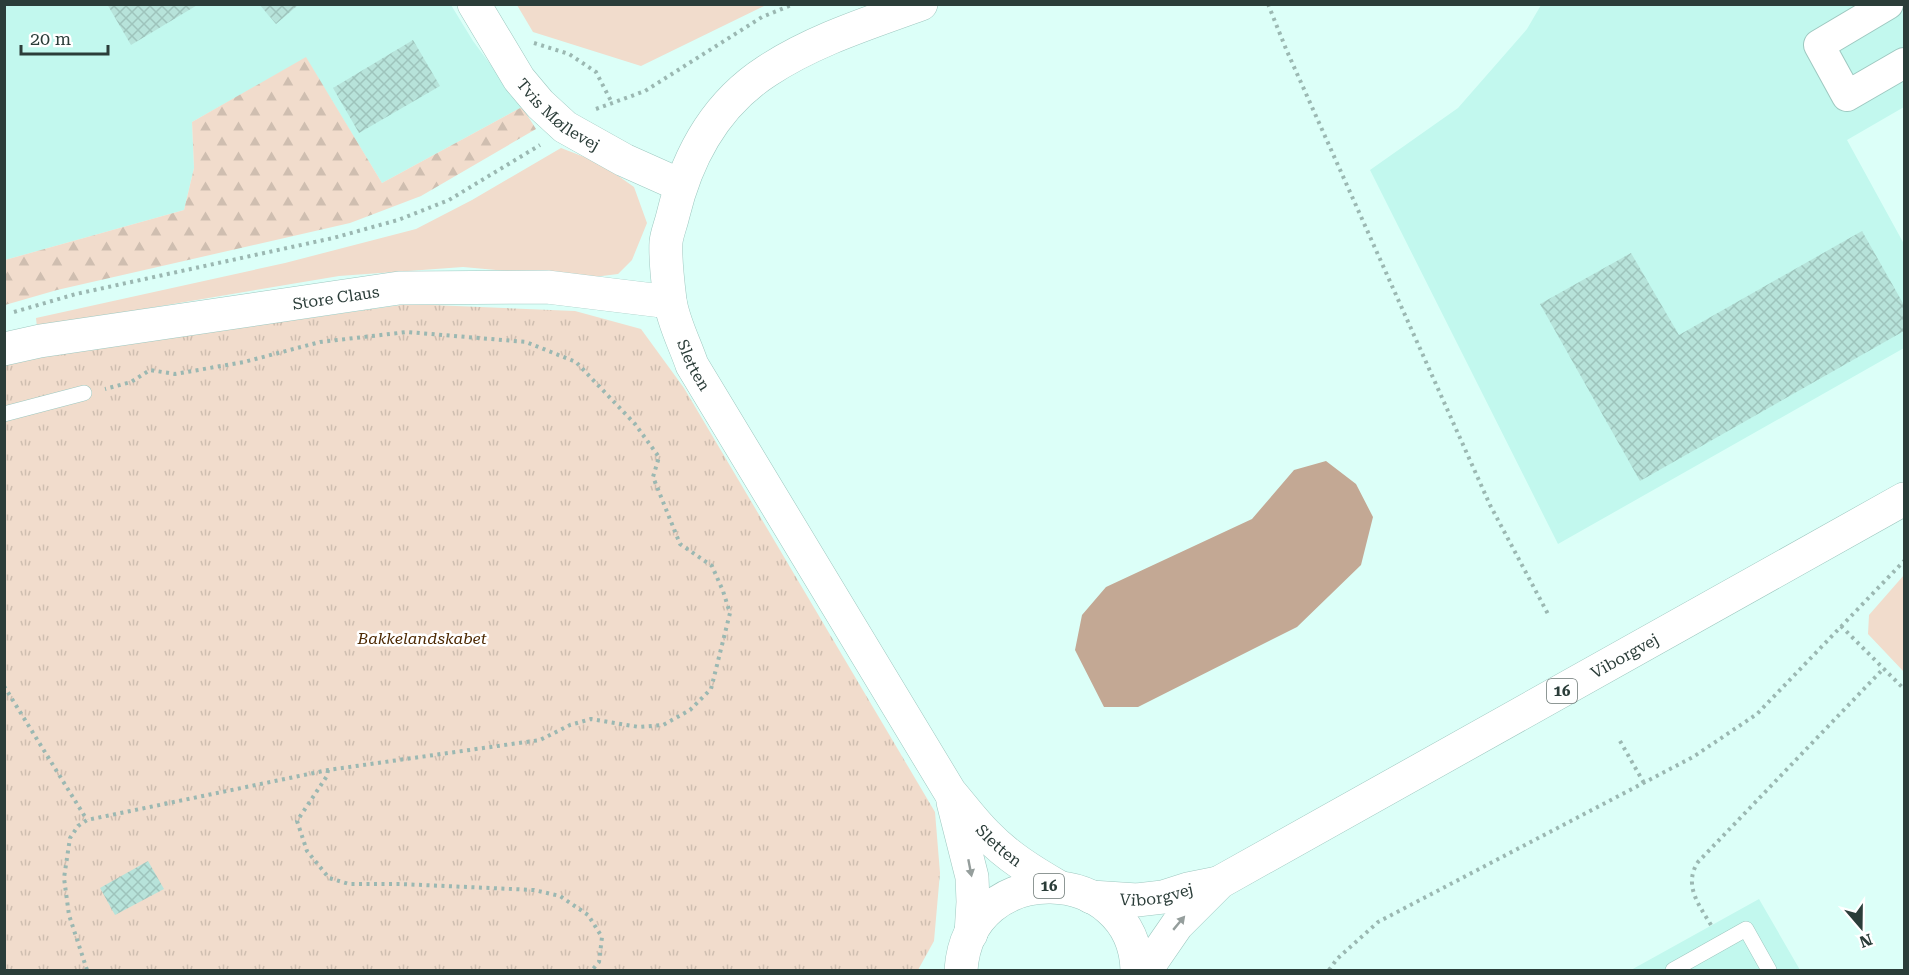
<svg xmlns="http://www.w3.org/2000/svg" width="1909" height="975" font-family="'Roboto Serif',serif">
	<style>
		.built { fill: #c2f8ee }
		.grass { fill: #f1dccc }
		.forest { fill: url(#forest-firs) }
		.park { fill: url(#park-tufts) }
		.water { fill: #c3a894 }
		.building { fill: url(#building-cross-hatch) }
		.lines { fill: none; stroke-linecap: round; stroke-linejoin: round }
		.service-casing { stroke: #9ec8c0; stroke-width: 16 }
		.minor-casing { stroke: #9ec8c0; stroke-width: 32 }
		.tertiary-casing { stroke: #9ec8c0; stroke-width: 34 }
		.primary-casing { stroke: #9ec8c0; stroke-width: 34 }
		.path { stroke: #9bb8b2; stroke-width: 4; stroke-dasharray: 3 4.5; stroke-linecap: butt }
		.service { stroke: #fff; stroke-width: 15 }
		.minor { stroke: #fff; stroke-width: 30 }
		.tertiary { stroke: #fff; stroke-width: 33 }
		.primary { stroke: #fff; stroke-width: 33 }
		.oneway { fill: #959e9c }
		.labels { text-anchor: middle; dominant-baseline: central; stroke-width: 5; stroke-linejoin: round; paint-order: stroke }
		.shield { fill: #fff; stroke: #6b7774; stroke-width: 1.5 }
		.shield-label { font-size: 15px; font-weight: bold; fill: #2b3d39 }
		.street-label { font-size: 16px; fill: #2b3d39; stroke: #fff }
		.park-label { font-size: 16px; font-style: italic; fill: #4e2a04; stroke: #fff }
	</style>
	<defs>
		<pattern id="forest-firs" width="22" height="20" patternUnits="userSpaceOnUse" patternTransform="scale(1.5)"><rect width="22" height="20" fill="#f1dccc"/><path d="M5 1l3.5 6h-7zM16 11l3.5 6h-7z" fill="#cfbeb0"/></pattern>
		<pattern id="park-tufts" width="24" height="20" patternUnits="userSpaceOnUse" patternTransform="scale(1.5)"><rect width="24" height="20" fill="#f1dccc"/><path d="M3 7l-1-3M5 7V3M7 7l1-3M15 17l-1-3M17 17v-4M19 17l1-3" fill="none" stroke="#cfbeb0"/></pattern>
		<pattern id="building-cross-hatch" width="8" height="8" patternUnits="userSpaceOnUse" patternTransform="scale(1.5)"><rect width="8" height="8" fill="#b7e3da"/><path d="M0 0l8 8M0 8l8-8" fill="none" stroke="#9ec4bc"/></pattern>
	</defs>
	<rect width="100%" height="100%" fill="#dcfff8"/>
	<!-- built -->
	<path class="built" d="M5,5H451L473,41L522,107L382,183L306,58L192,122L194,168L184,210L5,260Z
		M1541,5H1904V107L1847,140L1904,244V348L1558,544L1370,170L1458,108L1527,29Z
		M1759,899L1800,970H1631Z"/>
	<!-- grass -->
	<path class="grass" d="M517,5H766L641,66L533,32Z
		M561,148L600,163L634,187L647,223L632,260L618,274L586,278L463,267L339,276L37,327L36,318L285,263L416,229L472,200Z
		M1904,575V672L1868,634L1869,615Z"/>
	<!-- forest -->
	<path class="forest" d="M306,57L382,183L522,107L536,129L421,196L350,223L57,290L5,305V260L184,210L194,168L192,122Z"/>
	<!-- park -->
	<path class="park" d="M408,304L575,311L641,329L684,388L935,812L940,873L934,941L918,970H5L4,361Z"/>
	<!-- water -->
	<path class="water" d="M1326,461L1356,484L1373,517L1361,565L1297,627L1138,707H1104L1075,650L1082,615L1106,587L1252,519L1294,470Z"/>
	<!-- building -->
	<path class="building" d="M107,4H199L131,45Z
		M259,4H295L297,6L276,24Z
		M413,40L440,86L359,133L333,88Z
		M1862,231L1904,305V331L1640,481L1540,304L1631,253L1679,335Z
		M148,861L164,889L115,915L100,888Z"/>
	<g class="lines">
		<defs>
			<path id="service" d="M4,414L84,393
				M1673,970L1746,929L1769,970"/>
			<path id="minor" d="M1888,4L1819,45L1847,96L1904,63"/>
			<g id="tertiary">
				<path id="s1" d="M474,4L519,79L540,104L565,127L624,160L680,185"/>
				<path id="s2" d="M921,4C869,23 814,40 767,71C716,104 687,157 673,215C671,224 667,233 666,242C665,258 668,284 670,300C673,322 685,344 692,365L950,792C962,806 973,821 986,834C1007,856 1033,872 1059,887"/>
				<path id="s3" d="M4,349L40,341L399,288L547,287L670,302"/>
				<path d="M953,802L972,877L973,902L971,934"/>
			</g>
			<g id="primary">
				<path id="s4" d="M1091,897L1137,900L1163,897L1188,889L1218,883"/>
				<path d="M961,970C969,856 1134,863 1137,970"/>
				<path id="s5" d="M1146,970L1177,925L1220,882L1904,499"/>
			</g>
		</defs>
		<!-- service casing -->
		<use href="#service" class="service-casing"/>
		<!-- minor casing -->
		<use href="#minor" class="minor-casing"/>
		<!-- tertiary casing -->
		<use href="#tertiary" class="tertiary-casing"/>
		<!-- primary casing -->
		<use href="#primary" class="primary-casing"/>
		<!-- path -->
		<path class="path" d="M1268,4L1286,49L1490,505L1548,614
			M534,43L569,54L596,72L612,103
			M596,109L645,91L762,17L794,4
			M14,312L76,294L333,238L398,220L449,200L540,145
			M1841,626L1904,689
			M4,686L87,820
			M1620,741L1644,783
			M328,770L327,776L297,821L307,851L329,878L349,884H400L534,890L560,896L588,915L602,937L599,962L592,970
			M1711,925C1699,905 1683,885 1698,862L1884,668
			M87,970L69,915L64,878L70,838L78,826L87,820L328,770L540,740L570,725L591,719L639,727L663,725L690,710L711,689L730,613L723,591L712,566L680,544L653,477L659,457L635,424L576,362L526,342L407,332L320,342L244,362L175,374L150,370L131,382L105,389
			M1329,970L1337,959L1378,922L1693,757L1757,714L1904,561"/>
		<!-- service -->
		<use href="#service" class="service"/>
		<!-- minor -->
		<use href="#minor" class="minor"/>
		<!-- tertiary -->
		<use href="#tertiary" class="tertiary"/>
		<!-- primary -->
		<use href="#primary" class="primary"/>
	</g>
	<!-- one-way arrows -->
	<defs><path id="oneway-solid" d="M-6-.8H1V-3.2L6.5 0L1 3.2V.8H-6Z" transform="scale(1.5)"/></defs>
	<g class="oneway">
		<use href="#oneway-solid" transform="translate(970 868) rotate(79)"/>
		<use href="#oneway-solid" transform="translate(1179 923) rotate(-50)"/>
	</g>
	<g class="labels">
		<!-- shield labels -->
		<g class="shield">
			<rect x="1547" y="679" width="30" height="24" rx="4.5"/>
			<rect x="1034" y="874" width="30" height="24" rx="4.5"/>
		</g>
		<g class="shield-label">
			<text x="1562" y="691">16</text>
			<text x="1049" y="886">16</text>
		</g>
		<!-- street labels -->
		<g class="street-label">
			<text stroke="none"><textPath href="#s1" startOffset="141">Tvis Møllevej</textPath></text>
			<text stroke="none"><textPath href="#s3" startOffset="336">Store Claus</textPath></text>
			<text stroke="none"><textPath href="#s2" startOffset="500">Sletten</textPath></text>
			<text stroke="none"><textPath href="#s5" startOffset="579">Viborgvej</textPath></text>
			<text stroke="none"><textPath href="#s2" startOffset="1071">Sletten</textPath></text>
			<text stroke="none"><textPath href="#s4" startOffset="66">Viborgvej</textPath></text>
		</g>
		<!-- park labels -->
		<g class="park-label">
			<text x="422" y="638">Bakkelandskabet</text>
		</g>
	</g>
	<!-- border -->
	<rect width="1909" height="975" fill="none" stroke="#2b3d39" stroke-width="12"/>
	<!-- north arrow -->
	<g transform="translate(1861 927) rotate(160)" stroke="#ffffff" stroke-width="4.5" paint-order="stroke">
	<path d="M0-4.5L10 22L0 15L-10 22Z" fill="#2b3d39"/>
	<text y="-9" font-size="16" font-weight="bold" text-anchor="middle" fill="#2b3d39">N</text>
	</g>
	<!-- scale -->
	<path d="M21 45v9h87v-9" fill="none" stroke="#2b3d39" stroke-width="3"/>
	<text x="30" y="45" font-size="18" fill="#2b3d39" stroke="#ffffff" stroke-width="4.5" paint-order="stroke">20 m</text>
</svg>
